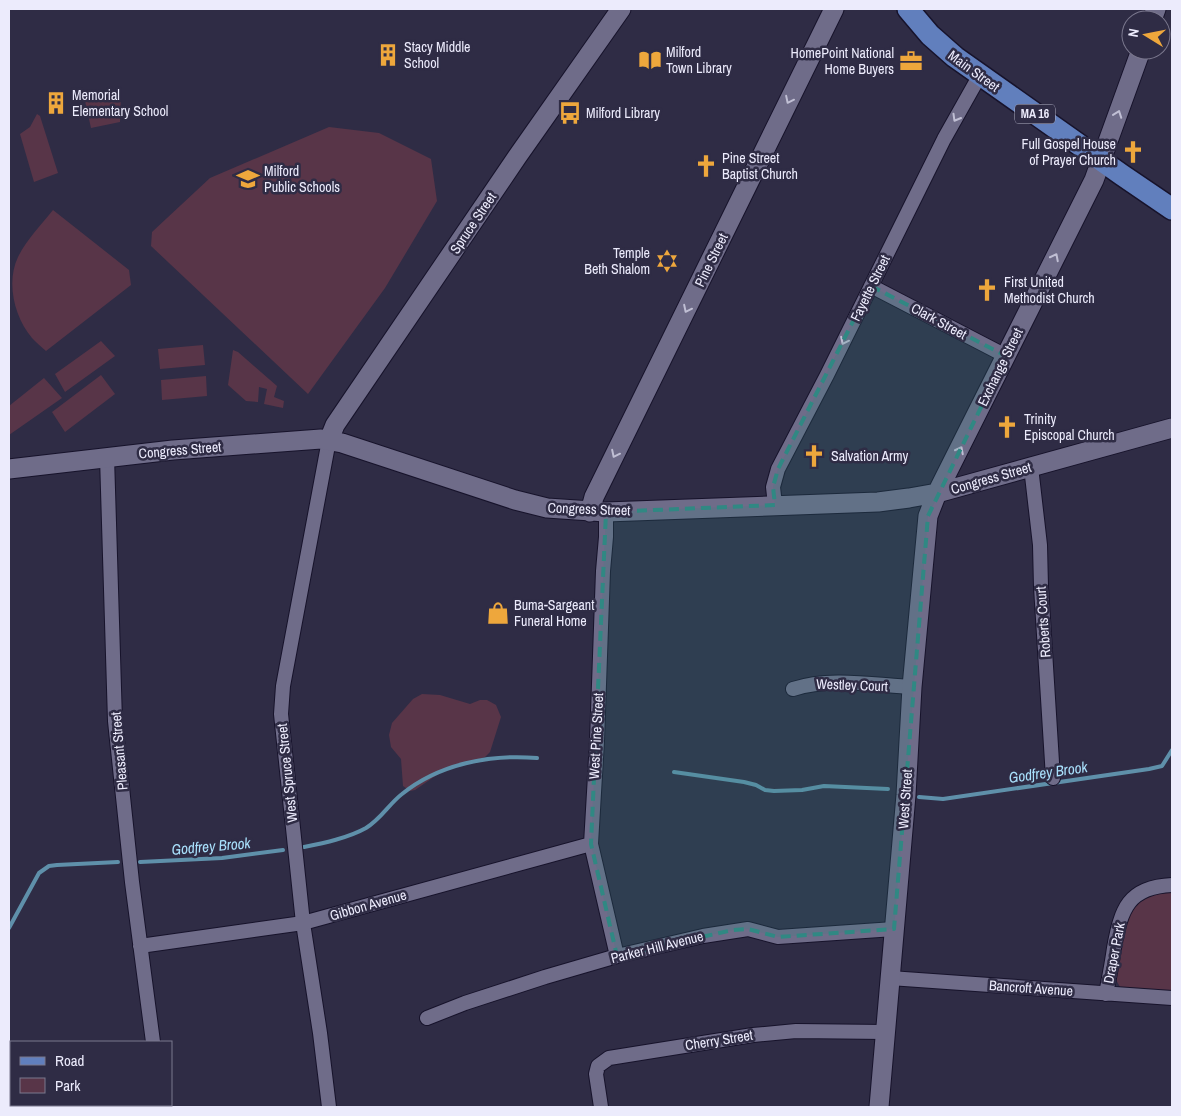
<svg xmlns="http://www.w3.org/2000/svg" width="1181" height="1116" font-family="'Archivo Narrow',sans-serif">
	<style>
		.green { fill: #583548 }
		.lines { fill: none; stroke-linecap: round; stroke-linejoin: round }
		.stream { stroke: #5f90aa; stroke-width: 4 }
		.street-casing { stroke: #17132b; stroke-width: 16 }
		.secondary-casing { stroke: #17132b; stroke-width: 21 }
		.primary-casing { stroke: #17132b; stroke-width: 24 }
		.street { stroke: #6f6c89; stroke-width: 14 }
		.secondary { stroke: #6f6c89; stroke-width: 19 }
		.primary { stroke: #617fbd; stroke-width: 21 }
		.oneway { stroke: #c0bfd4 }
		.marked { fill: #308883; fill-opacity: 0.2; stroke: #308883; stroke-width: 4; stroke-dasharray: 10 6; stroke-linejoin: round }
		.labels { text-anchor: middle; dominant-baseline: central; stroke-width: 5; stroke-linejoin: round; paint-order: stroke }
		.shield { fill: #2f2c45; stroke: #b3b2c5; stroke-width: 1 }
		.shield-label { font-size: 12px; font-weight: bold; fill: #ecebfc }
		.poi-label { font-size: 14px; fill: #ecebfc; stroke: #2f2c45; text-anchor: start }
		.street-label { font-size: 14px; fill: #ecebfc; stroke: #2f2c45 }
		.water-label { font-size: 15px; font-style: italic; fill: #a9e0fc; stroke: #2f2c45 }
	</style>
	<rect width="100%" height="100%" fill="#2f2c45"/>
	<!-- green -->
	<path class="green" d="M95,92L121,95L120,122L91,128L85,101Z
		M37,114L40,116L58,173L34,182L20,134L30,127Z
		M329,127L379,133L431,159L437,201L385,288L308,394L151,246L152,232L210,178Z
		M53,210L129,270L131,285L46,351C41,347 36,342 32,338C14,317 6,282 18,257C27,239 41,225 53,210Z
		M101,341L115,356L65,392L55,374Z
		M203,345L205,365L160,369L158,349Z
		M233,350L238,352L277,386L274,397L284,401L283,408L264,404L267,389L259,387L258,402L246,401L228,385Z
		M101,375L115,394L65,432L52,412Z
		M206,376L207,396L162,400L161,380Z
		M44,378L62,398L9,435V406Z
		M422,694L440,695L470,704L480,700H487L496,705L501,717L490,752L485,757L441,772L415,790L410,791L403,786L401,759L391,747L389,735L392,723L413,699Z
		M1172,891V992L1120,987L1115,978C1123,935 1119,897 1172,891Z"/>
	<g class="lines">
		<!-- stream -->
		<path class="stream" d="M674,772L744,782L756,785L765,790L774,791L802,790L824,786L888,789
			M919,797L943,799L1149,769L1162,766L1172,750
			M304,847C324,843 348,838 366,828C381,819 389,804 402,794C439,764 490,754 537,758
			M140,862L222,858L283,850
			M9,928L39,873L49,866L57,865L118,862"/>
		<defs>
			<path id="street" d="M871,286L1006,356
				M329,440L283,686L281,714L303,923L320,1033L329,1107
				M107,457L115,721L132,882L153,1042
				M1031,467L1040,545L1041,587L1053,778
				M775,505L773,487L778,469L827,375L944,139L980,75
				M606,512V537L603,571L597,741L591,844L617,956
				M793,689C830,677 873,685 912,687
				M140,946L303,923L591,844
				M890,978L1172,998
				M1106,994C1109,978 1112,963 1114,948C1121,909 1128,887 1172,885
				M427,1018L465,1003L545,977L617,956L703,936L748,929L778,937L894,929
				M164,1105V1107
				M601,1107L596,1074L598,1066L609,1058L753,1035L796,1031L885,1032"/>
			<path id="secondary" d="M1152,20L1156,9
				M329,440L335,425L517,157L621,9
				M9,469L173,450L321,439L342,443L515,500L547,508L606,512L878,502L909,498L937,493L1172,428
				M590,512L594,497L834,9
				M879,1107L906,795L912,687L928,516L937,493L1094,180L1141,50"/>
			<path id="primary" d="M908,9L930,35L955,57L1122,175L1172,209"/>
		</defs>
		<!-- street casing -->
		<use href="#street" class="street-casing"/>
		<!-- secondary casing -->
		<use href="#secondary" class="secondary-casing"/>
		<!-- primary casing -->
		<use href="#primary" class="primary-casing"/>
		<!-- street -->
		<use href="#street" class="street"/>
		<!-- secondary -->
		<use href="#secondary" class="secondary"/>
		<!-- primary -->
		<use href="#primary" class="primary"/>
	</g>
	<!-- one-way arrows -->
	<defs><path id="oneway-chevron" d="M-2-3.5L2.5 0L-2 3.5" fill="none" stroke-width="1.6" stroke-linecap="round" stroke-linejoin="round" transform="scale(1.25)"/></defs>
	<g class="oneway">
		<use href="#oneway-chevron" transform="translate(789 100) rotate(116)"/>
		<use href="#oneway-chevron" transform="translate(1118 114) rotate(-70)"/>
		<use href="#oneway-chevron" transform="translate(956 118) rotate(120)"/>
		<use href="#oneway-chevron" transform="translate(1055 257) rotate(-63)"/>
		<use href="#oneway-chevron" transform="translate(687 309) rotate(116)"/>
		<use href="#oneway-chevron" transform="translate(844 341) rotate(116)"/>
		<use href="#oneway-chevron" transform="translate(960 450) rotate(-63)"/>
		<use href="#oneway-chevron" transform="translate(615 454) rotate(116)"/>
	</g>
	<!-- marked area -->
	<path class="marked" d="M871,286L1006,356L928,516L894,929L778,937L748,929L733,930L617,956L591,844L606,512L775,505L773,487L778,469Z"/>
	<!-- icons -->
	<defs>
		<symbol id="building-bare" viewBox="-9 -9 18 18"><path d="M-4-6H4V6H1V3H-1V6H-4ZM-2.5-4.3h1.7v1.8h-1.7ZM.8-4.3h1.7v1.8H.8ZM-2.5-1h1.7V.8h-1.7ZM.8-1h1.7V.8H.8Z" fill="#eea73c" stroke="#2f2c45" stroke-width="2.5" paint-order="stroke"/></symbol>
		<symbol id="library-bare" viewBox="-9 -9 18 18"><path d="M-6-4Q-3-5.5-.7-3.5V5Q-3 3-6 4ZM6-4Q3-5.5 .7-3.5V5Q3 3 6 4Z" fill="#eea73c" stroke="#2f2c45" stroke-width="2.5" paint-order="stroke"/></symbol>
		<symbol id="office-bare" viewBox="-9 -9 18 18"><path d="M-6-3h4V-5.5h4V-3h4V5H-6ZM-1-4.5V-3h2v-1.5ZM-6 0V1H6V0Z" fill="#eea73c" stroke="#2f2c45" stroke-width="2.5" paint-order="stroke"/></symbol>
		<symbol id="bus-bare" viewBox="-9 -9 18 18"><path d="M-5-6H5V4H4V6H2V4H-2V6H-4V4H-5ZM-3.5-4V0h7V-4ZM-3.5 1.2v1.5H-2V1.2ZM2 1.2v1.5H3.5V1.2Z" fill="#eea73c" stroke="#2f2c45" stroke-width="2.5" paint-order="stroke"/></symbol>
		<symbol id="church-bare" viewBox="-9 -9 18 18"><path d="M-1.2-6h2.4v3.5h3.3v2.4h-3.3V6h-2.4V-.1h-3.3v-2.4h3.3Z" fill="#eea73c" stroke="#2f2c45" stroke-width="2.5" paint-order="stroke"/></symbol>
		<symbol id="school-bare" viewBox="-9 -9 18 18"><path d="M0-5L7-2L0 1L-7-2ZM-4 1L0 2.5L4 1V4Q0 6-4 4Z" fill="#eea73c" stroke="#2f2c45" stroke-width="2.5" paint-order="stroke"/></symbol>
		<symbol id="synagogue-bare" viewBox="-9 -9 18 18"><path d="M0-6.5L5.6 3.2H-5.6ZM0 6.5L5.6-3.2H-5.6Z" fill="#eea73c" stroke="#2f2c45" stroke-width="2.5" paint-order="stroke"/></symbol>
		<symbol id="shop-bare" viewBox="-9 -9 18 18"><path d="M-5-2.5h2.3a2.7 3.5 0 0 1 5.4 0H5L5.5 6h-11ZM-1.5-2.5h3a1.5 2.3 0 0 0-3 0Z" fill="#eea73c" stroke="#2f2c45" stroke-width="2.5" paint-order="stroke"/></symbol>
	</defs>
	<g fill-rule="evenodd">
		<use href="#building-bare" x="372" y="39" width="32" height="32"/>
		<use href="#library-bare" x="634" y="44" width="32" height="32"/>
		<use href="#office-bare" x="895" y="45" width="32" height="32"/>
		<use href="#building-bare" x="40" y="87" width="32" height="32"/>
		<use href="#bus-bare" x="554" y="97" width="32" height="32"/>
		<use href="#church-bare" x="1117" y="136" width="32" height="32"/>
		<use href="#church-bare" x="690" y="150" width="32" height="32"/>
		<use href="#school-bare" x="232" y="163" width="32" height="32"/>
		<use href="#synagogue-bare" x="651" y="245" width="32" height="32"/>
		<use href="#church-bare" x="971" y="274" width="32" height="32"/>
		<use href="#church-bare" x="991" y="411" width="32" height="32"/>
		<use href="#church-bare" x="798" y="440" width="32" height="32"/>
		<use href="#shop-bare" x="482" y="597" width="32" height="32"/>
	</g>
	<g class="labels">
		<!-- shield labels -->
		<rect class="shield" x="1015" y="104.5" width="40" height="19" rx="4"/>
		<g class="shield-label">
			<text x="1035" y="114">MA 16</text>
		</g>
		<!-- poi labels -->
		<g class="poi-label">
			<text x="404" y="47">Stacy Middle<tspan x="404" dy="16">School</tspan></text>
			<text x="666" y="52">Milford<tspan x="666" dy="16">Town Library</tspan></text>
			<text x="894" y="53" text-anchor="end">HomePoint National<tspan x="894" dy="16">Home Buyers</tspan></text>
			<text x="72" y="95">Memorial<tspan x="72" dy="16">Elementary School</tspan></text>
			<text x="586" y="113">Milford Library</text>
			<text x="1116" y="144" text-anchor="end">Full Gospel House<tspan x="1116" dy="16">of Prayer Church</tspan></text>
			<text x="722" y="158">Pine Street<tspan x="722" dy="16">Baptist Church</tspan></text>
			<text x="264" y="171">Milford<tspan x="264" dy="16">Public Schools</tspan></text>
			<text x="650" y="253" text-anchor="end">Temple<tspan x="650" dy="16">Beth Shalom</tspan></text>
			<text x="1004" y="282">First United<tspan x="1004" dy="16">Methodist Church</tspan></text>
			<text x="1024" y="419">Trinity<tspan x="1024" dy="16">Episcopal Church</tspan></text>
			<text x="831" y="456">Salvation Army</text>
			<text x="514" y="605">Buma-Sargeant<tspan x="514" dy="16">Funeral Home</tspan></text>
		</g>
		<!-- street labels -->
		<g class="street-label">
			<text transform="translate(974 71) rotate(36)">Main Street</text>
			<text transform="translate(473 223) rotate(-56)">Spruce Street</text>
			<text transform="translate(711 260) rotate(-64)">Pine Street</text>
			<text transform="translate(870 288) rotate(-64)">Fayette Street</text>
			<text transform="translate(939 321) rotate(28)">Clark Street</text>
			<text transform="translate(1000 367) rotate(-64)">Exchange Street</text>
			<text transform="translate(180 450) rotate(-5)">Congress Street</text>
			<text transform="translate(991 478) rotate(-16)">Congress Street</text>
			<text transform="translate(589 509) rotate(2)">Congress Street</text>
			<text transform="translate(1043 622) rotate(-94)">Roberts Court</text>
			<text transform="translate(852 685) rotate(2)">Westley Court</text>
			<text transform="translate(596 736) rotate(-87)">West Pine Street</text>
			<text transform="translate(119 751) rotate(-95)">Pleasant Street</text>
			<text transform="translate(287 773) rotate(-96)">West Spruce Street</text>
			<text transform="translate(905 799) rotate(-86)">West Street</text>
			<text transform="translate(368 905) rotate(-16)">Gibbon Avenue</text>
			<text transform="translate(657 947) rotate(-14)">Parker Hill Avenue</text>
			<text transform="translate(1114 953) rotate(-79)">Draper Park</text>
			<text transform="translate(1031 988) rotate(4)">Bancroft Avenue</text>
			<text transform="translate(719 1040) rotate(-9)">Cherry Street</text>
		</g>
		<!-- water labels -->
		<g class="water-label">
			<text transform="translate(1048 772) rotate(-8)">Godfrey Brook</text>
			<text transform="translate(211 846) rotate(-5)">Godfrey Brook</text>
		</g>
	</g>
	<!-- border -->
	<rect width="1181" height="1116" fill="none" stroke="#ecebfc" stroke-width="20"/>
	<!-- legend -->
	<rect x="10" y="1041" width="162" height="65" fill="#2f2c45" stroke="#7b788e"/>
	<rect x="20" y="1057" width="25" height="8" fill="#617fbd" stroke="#7b788e"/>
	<text x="55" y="1066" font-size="15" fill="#ecebfc">Road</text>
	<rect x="20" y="1078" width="25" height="15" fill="#583548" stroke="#7b788e"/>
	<text x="55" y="1091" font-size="15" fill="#ecebfc">Park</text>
	<!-- north arrow -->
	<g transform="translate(1146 35) rotate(280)"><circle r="24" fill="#2f2c45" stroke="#7b788e"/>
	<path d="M0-4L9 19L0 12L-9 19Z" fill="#eea73c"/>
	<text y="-8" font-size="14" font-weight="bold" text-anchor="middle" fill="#ecebfc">N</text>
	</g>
</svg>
